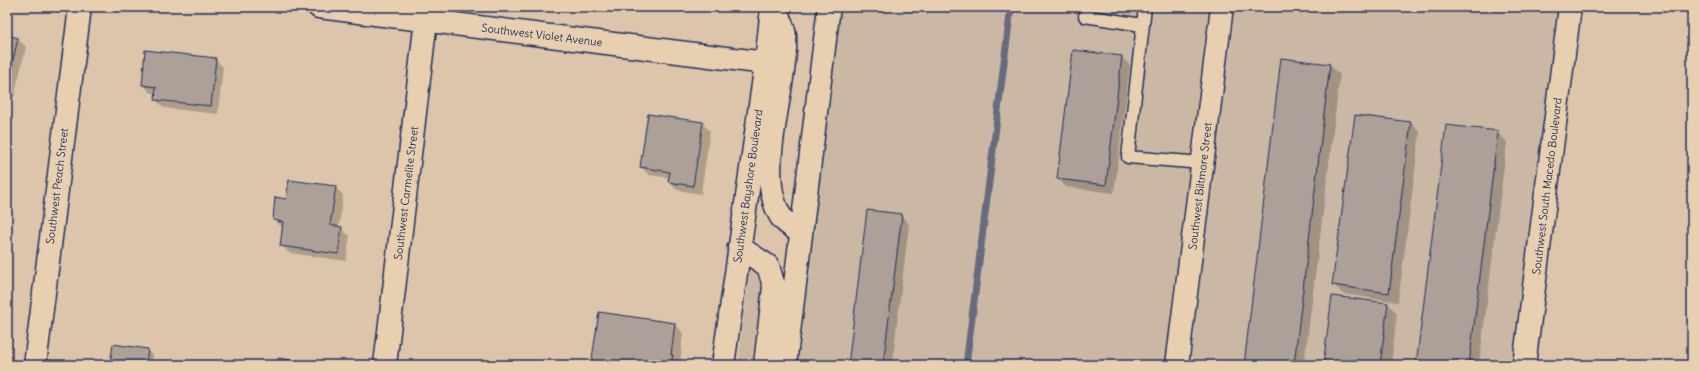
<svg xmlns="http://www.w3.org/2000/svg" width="1699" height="372" font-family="Delius,sans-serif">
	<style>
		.built { fill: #cab7a4 }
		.shadow { fill: #0003 }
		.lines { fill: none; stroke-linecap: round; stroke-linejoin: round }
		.stream { stroke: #676a7d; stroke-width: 7 }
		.building { fill: #aca098; stroke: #1b2f5e }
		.lane-casing { stroke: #1b2f5e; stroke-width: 15 }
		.street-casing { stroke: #1b2f5e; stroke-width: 25 }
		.secondary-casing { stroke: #1b2f5e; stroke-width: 25 }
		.lane { stroke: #e8cfb0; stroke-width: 12 }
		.street { stroke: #e8cfb0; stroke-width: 22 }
		.secondary { stroke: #e8cfb0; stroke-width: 22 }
		.labels { text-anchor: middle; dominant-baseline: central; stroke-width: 4; stroke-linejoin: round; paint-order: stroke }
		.street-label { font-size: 11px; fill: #1b2f5e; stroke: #e8cfb0 }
	</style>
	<rect width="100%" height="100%" fill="#dcc5ab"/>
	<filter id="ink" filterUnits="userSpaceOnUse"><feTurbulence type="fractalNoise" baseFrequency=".025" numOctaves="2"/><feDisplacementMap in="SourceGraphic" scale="8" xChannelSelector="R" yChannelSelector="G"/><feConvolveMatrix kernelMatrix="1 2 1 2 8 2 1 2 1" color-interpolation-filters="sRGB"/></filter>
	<g filter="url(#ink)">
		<!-- built -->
		<path class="built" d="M841,7H1209L1164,365H798L812,238L817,229L813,226Z
			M1235,7H1558L1515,365H1190Z
			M750,271L757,275L761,288L752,365H738Z"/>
		<!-- shadow -->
		<path class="shadow" d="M7,36L18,39L26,47L10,114L7,113Z
			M1121,57L1130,65L1114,193L1066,187L1058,179Z
			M215,59L223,67L218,114L164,108L156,100V93H151L143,85Z
			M1282,60L1330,65L1340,75L1304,365H1245Z
			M702,123L710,131L701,194L677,190L669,182L670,178L649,175L641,167Z
			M1411,123L1420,132L1398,302L1343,294L1334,285Z
			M1497,132L1507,142L1479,365H1417Z
			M7,147L13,153L10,176H7Z
			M335,187L343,195L339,227L350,236L346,261L289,253L281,245L283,228L274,220L287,200Z
			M901,215L909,224L892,365H849Z
			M1388,304L1397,313L1391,365H1324Z
			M599,313L675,324L683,333L680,365H592Z
			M147,350L153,356L152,365H111Z"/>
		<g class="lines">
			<!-- stream -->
			<path class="stream" d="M966,365L1011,7"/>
		</g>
		<!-- building -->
		<path class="building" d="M7,35L18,38L7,86Z
			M145,50L216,58L211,106L155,100L156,87L142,85Z
			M1073,50L1122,56L1106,185L1057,179Z
			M1281,58L1330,64L1294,365H1244Z
			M648,114L703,122L693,186L668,182L670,172L640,167Z
			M1355,115L1411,122L1389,293L1332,285Z
			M1446,125L1498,131L1469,365H1416Z
			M289,180L336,186L330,225L342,227L338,254L280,246L283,222L273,220L275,197L286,199Z
			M867,210L902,214L883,365H848Z
			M1332,296L1388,303L1380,365H1323Z
			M599,312L675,323L671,355H673L671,365H591Z
			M113,344L148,349L146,365H110Z
			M278,358L323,365H277Z"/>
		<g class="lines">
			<defs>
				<path id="lane" d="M1145,7L1128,157L1202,163
					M1085,16L1142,25"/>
				<path id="street" d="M319,7L766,63
					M35,365L80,7
					M385,365L426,20
					M1177,365L1222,7
					M1524,365L1570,7"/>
				<path id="secondary" d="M774,7C778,15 784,26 785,36C788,88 753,172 781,217C785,223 794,228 800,232
					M739,247L768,266L774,286L765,365
					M723,365L766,63L772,7
					M785,365L829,7"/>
			</defs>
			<!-- lane casing -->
			<use href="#lane" class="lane-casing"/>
			<!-- street casing -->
			<use href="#street" class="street-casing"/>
			<!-- secondary casing -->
			<use href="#secondary" class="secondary-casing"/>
			<!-- lane -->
			<use href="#lane" class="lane"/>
			<!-- street -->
			<use href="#street" class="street"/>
			<!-- secondary -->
			<use href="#secondary" class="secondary"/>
		</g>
	</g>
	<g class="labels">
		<!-- street labels -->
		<g class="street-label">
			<text transform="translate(542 35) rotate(7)">Southwest Violet Avenue</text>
			<text transform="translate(57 186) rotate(-83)">Southwest Peach Street</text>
			<text transform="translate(748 186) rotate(-82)">Southwest Bayshore Boulevard</text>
			<text transform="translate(1200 186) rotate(-83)">Southwest Biltmore Street</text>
			<text transform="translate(1547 186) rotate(-83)">Southwest South Macedo Boulevard</text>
			<text transform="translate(406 193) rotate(-83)">Southwest Carmelite Street</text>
		</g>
	</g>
	<!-- margin -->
	<rect width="1699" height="372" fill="none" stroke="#e8cfb0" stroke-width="24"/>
	<rect x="12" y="12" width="1675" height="348" fill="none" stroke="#1b2f5e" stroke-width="1.5" filter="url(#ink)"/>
</svg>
